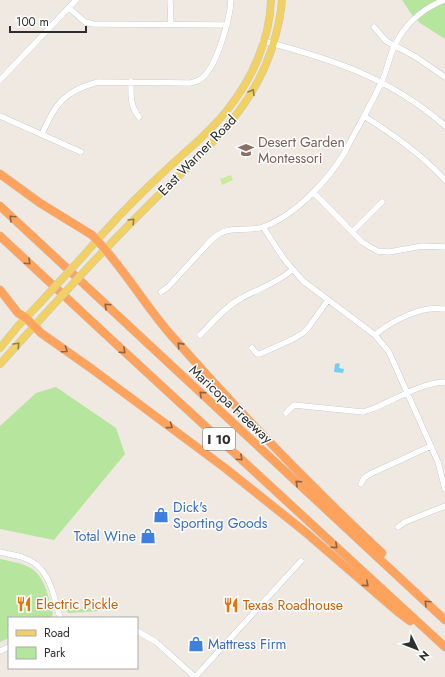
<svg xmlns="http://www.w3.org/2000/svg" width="445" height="677" font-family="Jost,sans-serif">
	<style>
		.green { fill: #b6e59e }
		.pitch { fill: #c9ec9a }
		.water { fill: #75cff0 }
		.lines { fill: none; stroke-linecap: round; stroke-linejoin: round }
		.minor-casing { stroke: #b4b7c1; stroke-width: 6 }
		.major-casing { stroke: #c9c9c9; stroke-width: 8 }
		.highway-casing { stroke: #c9c9c9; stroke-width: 9 }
		.minor { stroke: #fff; stroke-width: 5.5 }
		.major { stroke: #f2d163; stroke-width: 7 }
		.highway { stroke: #ffa35c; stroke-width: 8 }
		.major-bridge-casing { stroke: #c9c9c9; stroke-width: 8; stroke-linecap: butt }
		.major-bridge { stroke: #f2d163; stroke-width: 7 }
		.oneway { stroke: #908048 }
		.oneway2 { stroke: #8c6343 }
		.labels { text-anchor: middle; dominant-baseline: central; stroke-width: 3; stroke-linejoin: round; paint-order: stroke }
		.shield { fill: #fff; stroke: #6d6d6d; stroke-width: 1 }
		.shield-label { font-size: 13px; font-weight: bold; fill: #2e2e2e }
		.education-label { font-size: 14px; fill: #785e54; stroke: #fff; text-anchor: start }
		.street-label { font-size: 14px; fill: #2e2e2e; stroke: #fff }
		.shop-label { font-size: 14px; fill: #366cbe; stroke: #fff; text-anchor: start }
		.food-label { font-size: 14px; fill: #c56008; stroke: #fff; text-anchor: start }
	</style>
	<rect width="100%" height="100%" fill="#efe9e1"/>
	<!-- green -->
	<path class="green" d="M402,0H445V39L420,23L412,15Z
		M56,387L116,428L125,454L54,540L0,529V426L36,393Z
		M0,559C8,561 17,562 24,565C45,572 48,596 53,614L51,618H9V638L0,642Z
		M63,599H65L68,608L70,610L96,608L98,611L69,613L66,611L62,601Z"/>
	<!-- pitch -->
	<path class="pitch" d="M231,175L233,180L222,185L220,179Z"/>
	<!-- water -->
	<path class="water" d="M338,363L340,364L339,368L344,369L343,373L334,372L335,364Z"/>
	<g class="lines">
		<defs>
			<path id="minor" d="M170,0L171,25
				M69,8L85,22L93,24L227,25
				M374,27L386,41L416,57L445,77
				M263,41C332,59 391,78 445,126
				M0,80L76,0
				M131,82C131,97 130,105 139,117
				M0,116L81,152
				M364,116C394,135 421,154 445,180
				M42,134C55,104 64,91 98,82L190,83C193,82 196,82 199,80C216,72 230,18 231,0
				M313,192L362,242L377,251L389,252L422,246L445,247
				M263,227L284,259L303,281L375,335L389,352L438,462L445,489
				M352,232L382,202
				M161,292L168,287C179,275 190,263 201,251C207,245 212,238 219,234C232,226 249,232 263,227C295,216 329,179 345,152C357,128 371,105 382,81C387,70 389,58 394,47C404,25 422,9 444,0
				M200,335C213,322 225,307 240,299C259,288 274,285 292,270
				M375,335C387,324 412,311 429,309C434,308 440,309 445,309
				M252,348L257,354H260L293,339L303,333L308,328L328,300
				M286,413L294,405L363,412L372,409C394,400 421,383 445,382
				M361,484L364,478L370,474L431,446
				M398,527L405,522L445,506
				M0,552C7,554 15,555 22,557C50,566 53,593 60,618
				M137,631L156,642L195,677
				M0,651L9,647
				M195,677L301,561"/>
			<path id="major" d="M85,254C106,229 128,206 152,183C167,169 183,154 199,140C209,130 220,120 228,109C252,79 270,39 271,0
				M93,262C116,238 139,214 163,191C208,147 252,110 272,48C277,32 281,16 282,0
				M0,348L18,326L38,305
				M0,364L46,313"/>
			<path id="highway" d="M0,174L40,203L92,235C122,265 143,303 171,335C238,411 308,484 382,553
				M0,206L445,620
				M0,236L115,343L445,647
				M0,290L18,313L26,318L41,333L92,369L225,468L304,531L398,612L410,621"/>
		</defs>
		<!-- minor casing -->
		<use href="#minor" class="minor-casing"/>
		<!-- major casing -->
		<use href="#major" class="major-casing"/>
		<!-- highway casing -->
		<use href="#highway" class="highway-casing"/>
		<!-- minor -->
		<use href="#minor" class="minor"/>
		<!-- major -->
		<use href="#major" class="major"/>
		<!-- highway -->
		<use href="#highway" class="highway"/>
		<defs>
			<path id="major-bridge" d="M38,305L85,254
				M46,313L93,262"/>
		</defs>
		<!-- major-bridge casing -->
		<use href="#major-bridge" class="major-bridge-casing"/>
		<!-- major-bridge -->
		<use href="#major-bridge" class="major-bridge"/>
	</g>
	<!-- one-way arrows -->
	<defs><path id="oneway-chevron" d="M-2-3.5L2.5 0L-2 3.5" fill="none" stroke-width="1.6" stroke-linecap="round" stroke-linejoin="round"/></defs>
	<g class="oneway">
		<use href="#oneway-chevron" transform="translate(252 92) rotate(-59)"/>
		<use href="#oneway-chevron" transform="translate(132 221) rotate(-46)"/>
		<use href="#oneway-chevron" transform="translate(17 345) rotate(-47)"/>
	</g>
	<g class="oneway2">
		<use href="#oneway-chevron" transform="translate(12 218) rotate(-137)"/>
		<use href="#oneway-chevron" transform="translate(28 262) rotate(43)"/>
		<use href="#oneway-chevron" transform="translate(107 306) rotate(-137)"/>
		<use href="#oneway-chevron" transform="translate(180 345) rotate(-132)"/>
		<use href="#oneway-chevron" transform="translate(65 350) rotate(35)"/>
		<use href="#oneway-chevron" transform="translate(123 351) rotate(42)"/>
		<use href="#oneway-chevron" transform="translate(202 394) rotate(-138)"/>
		<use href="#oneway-chevron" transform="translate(170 426) rotate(36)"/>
		<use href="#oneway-chevron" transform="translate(240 458) rotate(43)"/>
		<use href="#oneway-chevron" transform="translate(298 483) rotate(-138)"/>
		<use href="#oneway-chevron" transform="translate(335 546) rotate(42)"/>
		<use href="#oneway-chevron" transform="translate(366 584) rotate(41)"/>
		<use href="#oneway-chevron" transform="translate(427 603) rotate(-137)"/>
	</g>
	<!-- icons -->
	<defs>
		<symbol id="school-bare" viewBox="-9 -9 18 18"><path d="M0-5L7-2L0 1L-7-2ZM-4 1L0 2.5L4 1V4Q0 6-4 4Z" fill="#8d6e63" stroke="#fff" stroke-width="2.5" paint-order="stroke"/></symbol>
		<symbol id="shop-bare" viewBox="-9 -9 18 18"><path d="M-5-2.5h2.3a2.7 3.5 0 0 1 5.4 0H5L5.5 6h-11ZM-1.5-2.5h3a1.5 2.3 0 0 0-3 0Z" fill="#3f7fe0" stroke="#fff" stroke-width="2.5" paint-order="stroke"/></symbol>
		<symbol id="restaurant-bare" viewBox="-9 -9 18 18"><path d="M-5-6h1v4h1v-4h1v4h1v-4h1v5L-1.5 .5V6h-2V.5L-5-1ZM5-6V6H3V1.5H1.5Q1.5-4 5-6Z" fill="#e8710a" stroke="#fff" stroke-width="2.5" paint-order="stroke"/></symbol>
	</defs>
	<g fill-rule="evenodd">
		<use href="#school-bare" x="235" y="139" width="22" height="22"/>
		<use href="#shop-bare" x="150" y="504" width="22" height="22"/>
		<use href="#shop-bare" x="137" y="525" width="22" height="22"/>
		<use href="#restaurant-bare" x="13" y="593" width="22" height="22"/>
		<use href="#restaurant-bare" x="220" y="594" width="22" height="22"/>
		<use href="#shop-bare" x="185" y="633" width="22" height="22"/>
	</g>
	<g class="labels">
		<!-- shield labels -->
		<rect class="shield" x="203" y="428" width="32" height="22" rx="3"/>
		<g class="shield-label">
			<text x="219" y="439">I 10</text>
		</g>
		<!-- education labels -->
		<g class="education-label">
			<text x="258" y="142">Desert Garden<tspan x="258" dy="16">Montessori</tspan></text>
		</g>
		<!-- street labels -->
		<g class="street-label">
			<text transform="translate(197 155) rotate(-46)">East Warner Road</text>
			<text transform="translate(231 404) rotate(43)">Maricopa Freeway</text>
		</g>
		<!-- shop labels -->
		<g class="shop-label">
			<text x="173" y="507">Dick's<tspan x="173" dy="16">Sporting Goods</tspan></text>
			<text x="136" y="536" text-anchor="end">Total Wine</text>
			<text x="208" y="644">Mattress Firm</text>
		</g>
		<!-- food labels -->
		<g class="food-label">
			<text x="36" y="604">Electric Pickle</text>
			<text x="243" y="605">Texas Roadhouse</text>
		</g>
	</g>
	<!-- legend -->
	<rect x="8" y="617" width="130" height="52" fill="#ffffff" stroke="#ababab"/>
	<rect x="16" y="630" width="20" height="6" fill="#f2d163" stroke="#ababab"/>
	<text x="44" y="637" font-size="12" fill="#2e2e2e">Road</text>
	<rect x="16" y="647" width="20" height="12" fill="#b6e59e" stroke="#ababab"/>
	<text x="44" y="657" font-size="12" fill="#2e2e2e">Park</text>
	<!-- north arrow -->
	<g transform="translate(417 649) rotate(133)" stroke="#ffffff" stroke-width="3" paint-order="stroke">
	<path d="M0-3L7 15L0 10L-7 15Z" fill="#2e2e2e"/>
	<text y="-6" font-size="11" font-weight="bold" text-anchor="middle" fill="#2e2e2e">N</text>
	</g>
	<!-- scale -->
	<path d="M10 26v6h76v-6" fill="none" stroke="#2e2e2e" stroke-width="2"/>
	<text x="16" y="26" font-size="12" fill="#2e2e2e" stroke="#ffffff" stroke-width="3" paint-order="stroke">100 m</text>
</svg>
